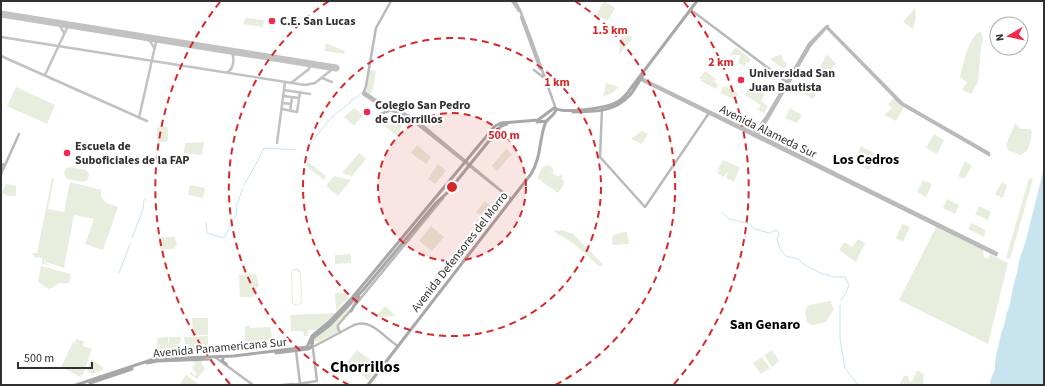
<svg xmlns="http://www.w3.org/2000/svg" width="1045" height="386" font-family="'Source Sans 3',sans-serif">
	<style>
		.green { fill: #e8eedd; fill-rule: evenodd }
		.water { fill: #c8e4ef }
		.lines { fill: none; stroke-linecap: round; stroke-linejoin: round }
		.stream { stroke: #c8e4ef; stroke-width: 1 }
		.taxiway { stroke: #c2c2c2; stroke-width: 2.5 }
		.runway { stroke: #c2c2c2; stroke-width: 7 }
		.secondary { stroke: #bababa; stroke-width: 2.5 }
		.primary { stroke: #a8a8a8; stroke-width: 3 }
		.ring { fill: none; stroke: #d62828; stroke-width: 2; stroke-dasharray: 7 5 }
		.poi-dot { fill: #f2274a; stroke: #fff; stroke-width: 1.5 }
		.labels { text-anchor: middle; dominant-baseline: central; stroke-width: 4; stroke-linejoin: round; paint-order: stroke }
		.poi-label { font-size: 12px; font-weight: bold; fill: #303030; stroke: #fff; text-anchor: start }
		.street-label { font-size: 12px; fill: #303030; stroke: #fff }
		.quarter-label { font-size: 14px; font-weight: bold; fill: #000; stroke: #fff }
		.district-label { font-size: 16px; font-weight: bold; fill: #000; stroke: #fff }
		.centre { fill: #d62828; stroke: #fff; stroke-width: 2 }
		.ring-label { font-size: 12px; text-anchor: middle; font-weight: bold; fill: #d62828; stroke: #fff; stroke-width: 4; stroke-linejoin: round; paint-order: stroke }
	</style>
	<rect width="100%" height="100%" fill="#fff"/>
	<!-- green -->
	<path class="green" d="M604,1L615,8L608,21L596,15Z
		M915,8L916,17L913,29L903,22Z
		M246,18L264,20L263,27L243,24Z
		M622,30L633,38L619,55V53Z
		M979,32H981L983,40L981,47L978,82L971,94L962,90L967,82L960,77C963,65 968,39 979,32Z
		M326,43L345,51L344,54L325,51Z
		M736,47L751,60L749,63L746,62L745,66L738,63L741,55H730Z
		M781,54L783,60L787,64L784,69L770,59Z
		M827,54L836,63L829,72L820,67Z
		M370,70L376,71L373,89L369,95L366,92Z
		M705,71L716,79L715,81L711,80L718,84L716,89L699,80L708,79H699Z
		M606,83L619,87L612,93L603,97Z
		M809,83L818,89L813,99L803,93Z
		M724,86L738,93L735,100L720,93Z
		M750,86L765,94L761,101L768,106L764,113L758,110L761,105L759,104L745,95Z
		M16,87L55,105L47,124L7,106Z
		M894,98L904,107L896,121L884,115L892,108L888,104Z
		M354,108L363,115L354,126L344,117Z
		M790,108L802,115L797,123L785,118Z
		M389,120L403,125L396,135L382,124L385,121Z
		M1015,123L1021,129H1029L1032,131C1030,141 1031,151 1020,155L1008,150L1006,145Z
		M166,126L168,128V140L166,142H158L157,129L159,127Z
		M642,131L648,134L642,144L631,139Z
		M934,134L944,140L937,154L926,148Z
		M204,142L202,155L184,153L185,143Z
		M417,145L431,157L426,164L411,153Z
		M861,146L878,155L869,170L854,162Z
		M506,149L512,154L497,171L492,166Z
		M359,153L366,159L352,176L342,173Z
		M723,160L740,167L734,182L726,178L728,172H727L724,177L718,174L720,169L716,173Z
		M965,161L972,166L964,179L958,176Z
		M308,162L326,176L324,180L306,166Z
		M438,164L446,171L435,184L428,179Z
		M547,165L551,166V167L554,170L553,172L549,170L558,177L560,174L563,176L561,179L564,180L563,186L558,193L537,178L542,168Z
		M69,167L86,170L89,174L88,180L83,182L67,179C63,175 63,169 69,167Z
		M334,176L351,180L338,196L326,186Z
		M52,178H54L48,209L64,212L70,182L101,190C100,203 107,203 118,207L103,250L85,244L94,219L74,215L64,268L46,262L44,258L45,263L50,265L42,264V258L34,257V255H32L33,253H37Z
		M1029,178L1033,179L1010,259L1006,258Z
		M923,180L932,184L926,197L917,192Z
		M1002,182L1007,185L1003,198L995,194Z
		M6,184L16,186V196H8L2,193Z
		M190,185L205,188L203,198L188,195Z
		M947,199L959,205L955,214L943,208Z
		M485,201L492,207L483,217L476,212Z
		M979,206L991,212L988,220L975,214Z
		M971,223L986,230L984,237L968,229Z
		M902,224L910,227L903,242L896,238Z
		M431,226L444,237L432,251L419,241Z
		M936,227L983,250L984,257L988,259L990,254L1008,263L988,344L899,300Z
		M562,230L573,234L603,264L600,267L573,243L553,231Z
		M623,232H627L629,244L613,245L612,242L613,235Z
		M158,237H177L175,238L177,245L173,249H161L158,245L159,239Z
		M858,239L865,243L856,262L839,250L844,242L852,247Z
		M351,254V263L335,264V255Z
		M41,266L71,274L69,283H60L49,289L38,282Z
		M297,268L301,272L302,300L301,304L296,306L292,302L291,273L293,269ZM296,270L300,273L301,301L299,304L297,305L293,302L292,273L293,271Z
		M256,274L259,286L255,289L253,297H240L239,275Z
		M335,293H345L349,297L336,311Z
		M829,301H832L831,303L834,309L826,322L813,325L807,323L805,312L807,307L810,305Z
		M353,303L348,312L337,325L338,332L318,342L315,341V338Z
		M385,306L396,316L375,317Z
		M334,313L335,315L317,330H308V336H304L303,331H291L290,315Z
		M192,318H208V335H193Z
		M245,326H250V328L270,327L272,336L269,341L245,342V335H247L245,334Z
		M208,336V352H197V345L203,344L196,343V352H184L185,345L194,344H185L184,337Z
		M168,337L169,350V337H181L180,344L171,345H180L181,353H159L157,352V346L167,345H157V338Z
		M76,339L84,341L83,346L92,349L83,375H80L81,377L61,367L73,342L80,345L75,342Z
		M357,350L379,367L368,380L347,363Z
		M772,350L779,361L772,367L764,355Z
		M762,357L770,368L761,374L753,363Z
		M91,359L103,367V370L92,374L87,371Z
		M193,361H202V364L205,369L197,379L189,373L191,372L195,376L197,374L192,368L195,364Z
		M917,371H919L924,375L923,380L924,385H899L904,376H908L910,382L912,381Z
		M186,375L199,385H179Z"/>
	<!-- water -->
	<path class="water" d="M1044,168V385H990C990,378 995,372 995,367C995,356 999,345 1001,334C1002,330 1004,326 1005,322C1006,318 1006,312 1009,308L1014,283L1017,273L1019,261L1026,240Z"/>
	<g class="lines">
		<!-- stream -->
		<path class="stream" d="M333,116L350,103L351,100L354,99L361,93
			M307,147L332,117
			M244,185L256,164L264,148L296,150
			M722,213L729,219L747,223L755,229L769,233L777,230L779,234L777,239L779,246L781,250L786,256L798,259L805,265L821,273L834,277H845L849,285L845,295L840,301
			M206,223L207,233L224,238L237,213L236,207L243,188
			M132,238L143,209L144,200L146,199
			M119,273L130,244
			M840,305V339L845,368L858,385"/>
		<!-- taxiway -->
		<path class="taxiway" d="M54,22L60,26L64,33
			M1,37L305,85L315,83L334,68
			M141,37L150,41L154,48
			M234,55L239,52
			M1,56L147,121
			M228,72C234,68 235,57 231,51
			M45,75L67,28L73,25
			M322,78L332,82
			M291,83L309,69L310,66L308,63
			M284,90L310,94
			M283,96L299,98
			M282,103L291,104
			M282,109L297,112L300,92
			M290,111L292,98
			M139,118L156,42L159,39
			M277,143L285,82"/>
		<!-- runway -->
		<path class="runway" d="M1,14L336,68"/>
		<!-- secondary -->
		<path class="secondary" d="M391,1L376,28L366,86L363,94L382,107L401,114L412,120L511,199
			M512,1L519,11
			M515,1L520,10L531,39L556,109
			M691,10L788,83
			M521,17L540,69
			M826,27L901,104L989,155V153L902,103L827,27
			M534,70L543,77
			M639,79L996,255L997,253L750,131L641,78
			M364,92L382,104L402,112L415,119L511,199
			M602,109L600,157L645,207
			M380,114L389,111
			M754,134L767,116L809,44L827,26
			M757,135L767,120L810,46L828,26
			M1,170L3,164
			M1,174L19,134
			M645,207L709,113
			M356,304L443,198
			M340,333L338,328V325L352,309
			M309,349L354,325C372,318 384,338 398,346
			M296,351L300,383
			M215,357L253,385
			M282,385L293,384
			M291,385L317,381L313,349L310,341"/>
		<!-- primary -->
		<path class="primary" d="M573,112C593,112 615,112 630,95C635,89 639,81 644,74
			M537,122L547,121
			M351,311L359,297
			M312,346L313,338L330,325L364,289L436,203L447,193L501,126L507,124
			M276,353L308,349L312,346
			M223,359L222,361L226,364
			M147,363L157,361L211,359
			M90,383L132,369
			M76,385L154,359L234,356L307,347L312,336L329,322L352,298L495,126L501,123L538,120L554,108C563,114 605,108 615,103C622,100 627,94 631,88L697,1
			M368,385L531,174C541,158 539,141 545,124C547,118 555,116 556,109"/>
	</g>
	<!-- distance rings -->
	<circle cx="452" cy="187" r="74" fill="#d62828" fill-opacity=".12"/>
	<g class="ring">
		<circle cx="452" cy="187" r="74"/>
		<circle cx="452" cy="187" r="149"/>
		<path d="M349 385A223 223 0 0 1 329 1M575 1A223 223 0 0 1 555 385"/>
		<path d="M230 384A297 297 0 0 1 220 2M684 2A297 297 0 0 1 674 384"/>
	</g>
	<!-- markers -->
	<g class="poi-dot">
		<circle cx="272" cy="21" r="4"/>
		<circle cx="741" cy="80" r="4"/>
		<circle cx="367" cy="112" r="4"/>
		<circle cx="67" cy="153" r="4"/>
	</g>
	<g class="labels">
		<!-- poi labels -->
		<g class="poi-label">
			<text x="280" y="21">C.E. San Lucas</text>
			<text x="749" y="73">Universidad San<tspan x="749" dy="14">Juan Bautista</tspan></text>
			<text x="375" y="105">Colegio San Pedro<tspan x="375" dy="14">de Chorrillos</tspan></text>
			<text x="75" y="146">Escuela de<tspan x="75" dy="14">Suboficiales de la FAP</tspan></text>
		</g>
		<!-- street labels -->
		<g class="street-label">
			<text transform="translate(768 132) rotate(26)">Avenida Alameda Sur</text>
			<text transform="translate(460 252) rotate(-52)">Avenida Defensores del Morro</text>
			<text transform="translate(220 348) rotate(-5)">Avenida Panamericana Sur</text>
		</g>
		<!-- quarter labels -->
		<g class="quarter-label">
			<text x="866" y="160">Los Cedros</text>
			<text x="765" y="325">San Genaro</text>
		</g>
		<!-- district labels -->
		<g class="district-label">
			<text x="365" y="367">Chorrillos</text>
		</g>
	</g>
	<circle cx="452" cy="187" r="6" class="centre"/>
	<g class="ring-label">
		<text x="610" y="34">1.5 km</text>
		<text x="721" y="66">2 km</text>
		<text x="557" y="86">1 km</text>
		<text x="504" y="139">500 m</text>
	</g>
	<!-- border -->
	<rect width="1045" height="386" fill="none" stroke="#303030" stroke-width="4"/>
	<!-- north arrow -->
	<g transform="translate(1009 36) rotate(261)"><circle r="19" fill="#ffffff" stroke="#acacac"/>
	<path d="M0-3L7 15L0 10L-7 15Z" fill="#f2274a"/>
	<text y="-6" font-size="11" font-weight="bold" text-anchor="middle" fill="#303030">N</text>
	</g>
	<!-- scale -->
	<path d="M18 362v6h74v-6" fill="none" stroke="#303030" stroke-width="2"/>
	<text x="24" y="362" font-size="12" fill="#303030" stroke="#ffffff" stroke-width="3" paint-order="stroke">500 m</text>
</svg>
